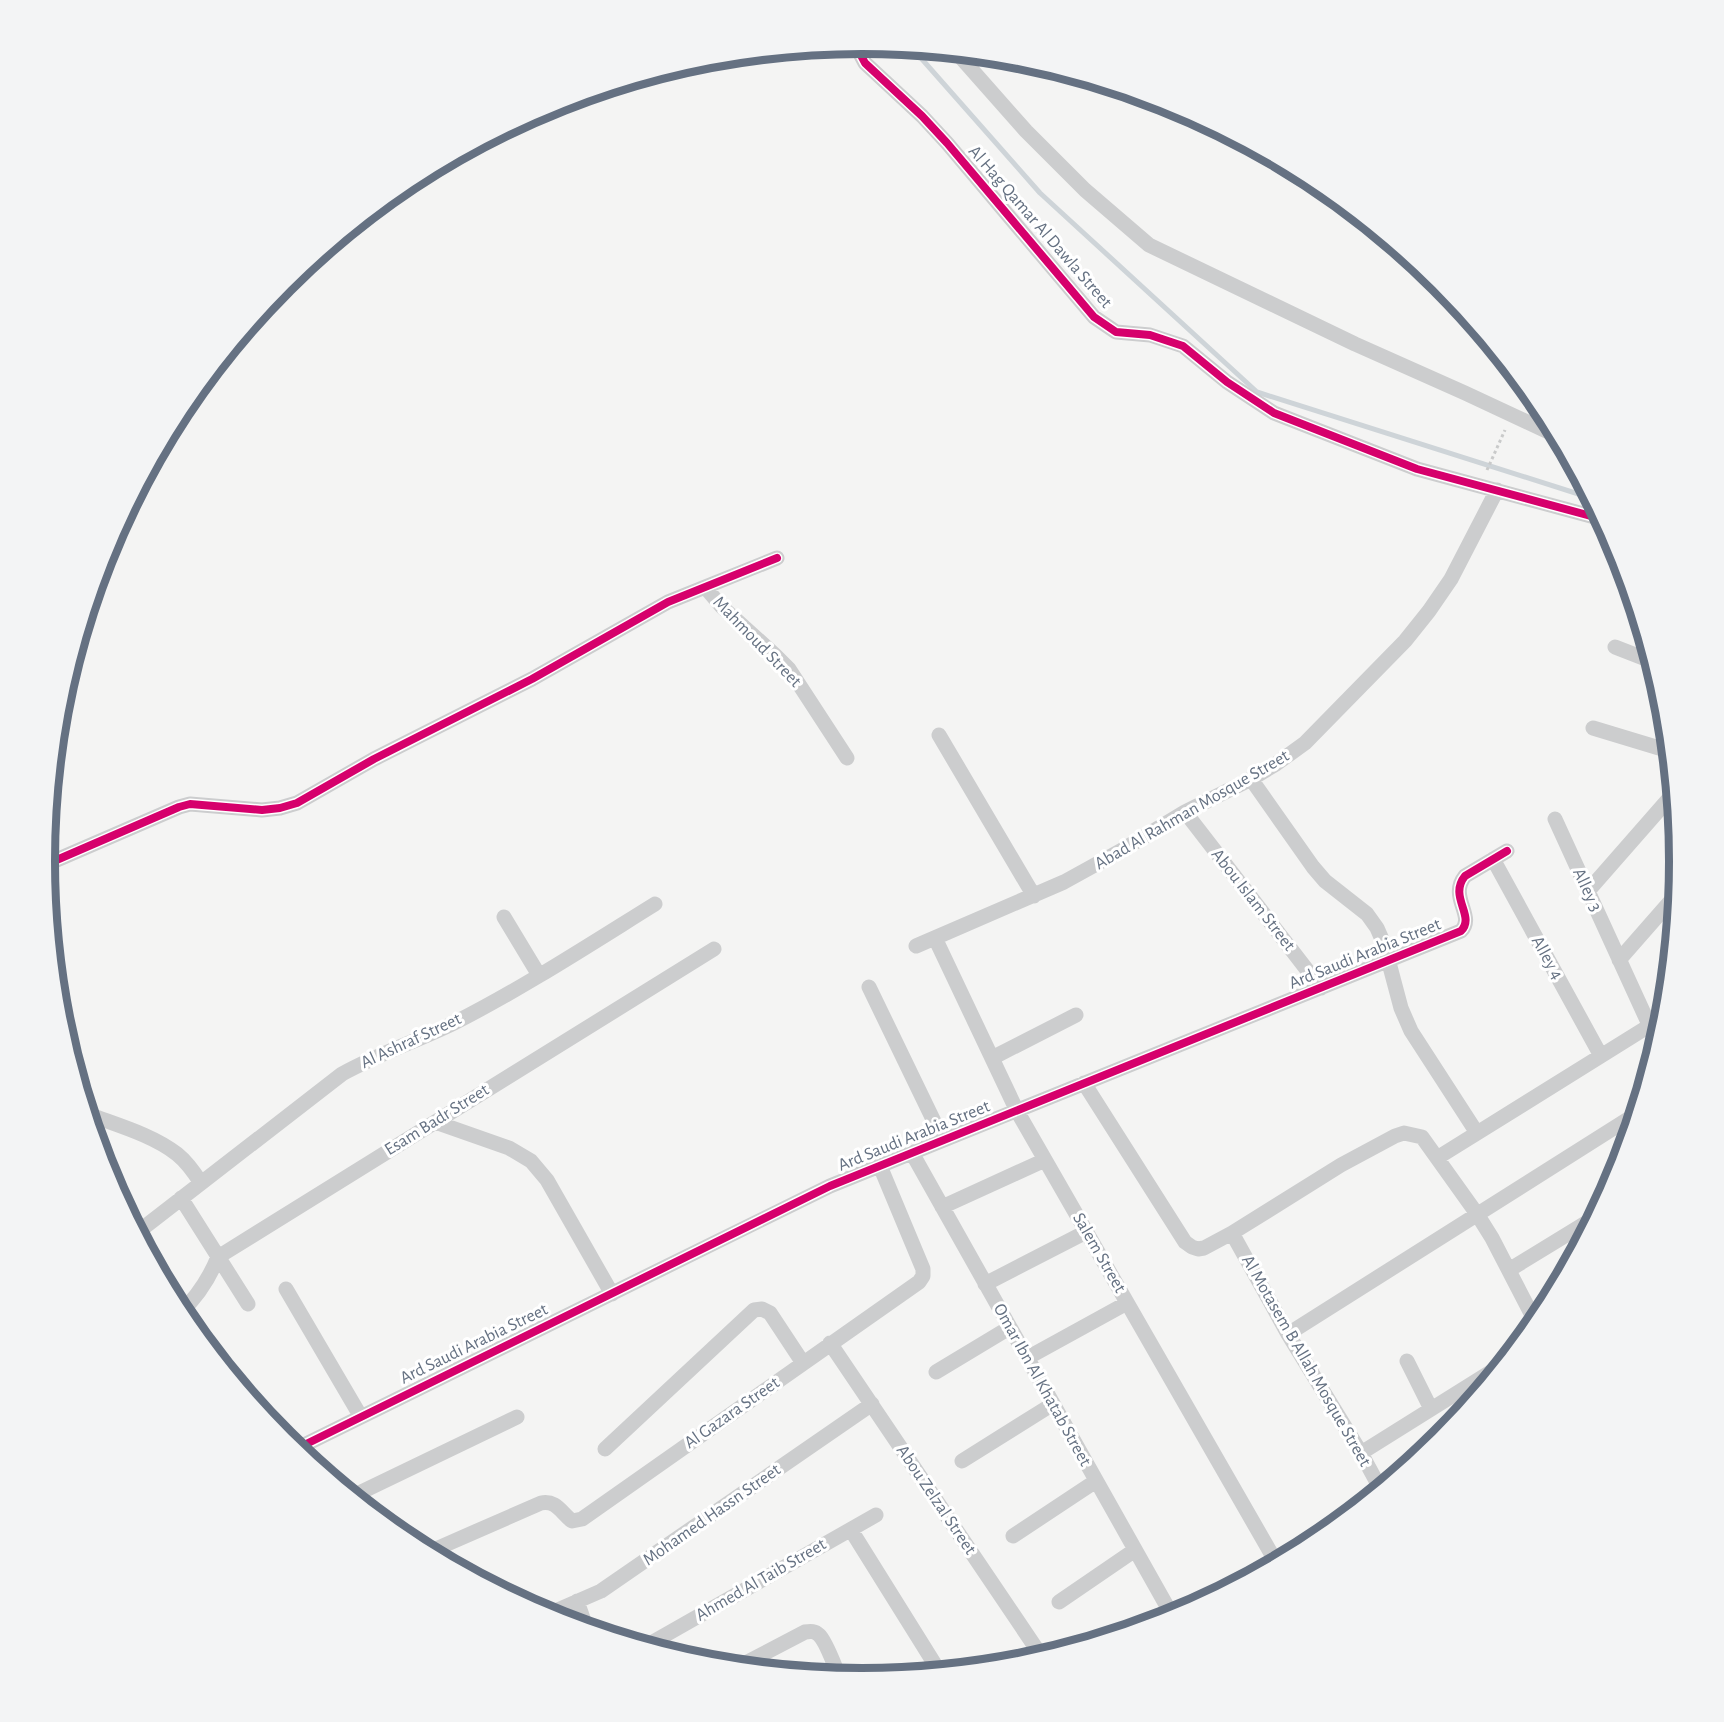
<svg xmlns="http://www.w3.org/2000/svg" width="1724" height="1722" font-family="'Alegreya Sans',sans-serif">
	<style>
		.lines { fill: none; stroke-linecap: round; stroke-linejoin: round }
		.stream { stroke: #ced4d8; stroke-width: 5 }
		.path { stroke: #c9caca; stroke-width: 3; stroke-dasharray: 3 3; stroke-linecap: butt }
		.street { stroke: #cccdce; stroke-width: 15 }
		.cycleway-casing { stroke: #fff; stroke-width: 11 }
		.cycleway { stroke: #d6006c; stroke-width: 8 }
		.labels { text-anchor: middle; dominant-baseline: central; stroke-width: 6; stroke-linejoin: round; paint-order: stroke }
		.street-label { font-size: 18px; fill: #657182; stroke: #fff }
		.rim { fill: none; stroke: #657182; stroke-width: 8 }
	</style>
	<rect width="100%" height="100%" fill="#f4f4f3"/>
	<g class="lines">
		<!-- stream -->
		<path class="stream" d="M913,49L1040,193L1257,392L1591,498"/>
		<!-- path -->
		<path class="path" d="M1487,470L1505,430"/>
		<!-- street -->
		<path class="street" d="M855,44L865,63L922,116L947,143L1094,317L1116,332L1150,335L1183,346L1227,382L1274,413L1417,469L1602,519
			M957,53L1026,131L1085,190L1149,245L1355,344L1465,393L1557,436
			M705,587L722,607L775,655L789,669L847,758
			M1615,647L1651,661
			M1593,728L1669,751
			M939,735L1034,896
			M1251,779L1313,867L1325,881L1367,914L1377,928L1384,944L1401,1008L1411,1031L1477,1133
			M1185,812L1321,988
			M1555,819L1657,1042
			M1493,859L1601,1056
			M45,865L179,807L190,804L262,810L280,808L297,803L374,759L532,679L668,602L777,558
			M1588,891L1673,794
			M504,917L539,975
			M935,938L1017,1111L1276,1562
			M916,946L1064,882L1122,850L1185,812L1251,779L1276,764L1305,743L1405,641L1429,611L1451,579L1497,490
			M1619,960L1676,895
			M869,987L943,1140
			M1653,1033L1664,1021
			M992,1058L1076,1015
			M1084,1083L1185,1242L1192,1247L1198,1249L1204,1248L1232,1233L1341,1165L1395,1136L1404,1133L1422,1137L1477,1214L1492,1238L1536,1323
			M88,1114C117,1125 153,1135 177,1154C187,1162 194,1172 201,1183
			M435,1122L509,1148L531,1161L547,1180L612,1294
			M912,1153L1173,1617
			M1437,1158L1649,1026
			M181,1198L248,1304
			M942,1207L1045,1160
			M138,1232L342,1074C378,1054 417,1041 454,1023C523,988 589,945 655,904
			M1232,1233L1288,1334L1361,1453L1380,1488
			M1509,1270L1594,1218
			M985,1284L1086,1232
			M286,1289L361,1417
			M181,1312C198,1296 209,1279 218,1257L714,949
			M1288,1334L1636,1114
			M830,1343L1042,1657
			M1027,1358L1127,1303
			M1407,1361L1431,1409
			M936,1372L1009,1328
			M296,1449L830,1186L1461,931C1476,916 1448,897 1465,876L1507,851
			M605,1449L754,1310L762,1309L770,1313L803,1363
			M1361,1453L1500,1366
			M962,1461L1053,1404
			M353,1496L517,1417
			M851,1530L939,1671
			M1013,1536L1096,1481
			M429,1552L541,1503C557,1500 561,1513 572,1521L582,1519L919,1282L923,1276V1269L880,1166
			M577,1601L586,1627
			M1059,1602L1135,1550
			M546,1615L601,1591L872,1404
			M646,1646L876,1515
			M740,1666L805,1632C811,1631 815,1631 819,1635C826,1641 835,1667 839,1676"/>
		<defs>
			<path id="cycleway" d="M855,44L865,63L922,116L947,143L1094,317L1116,332L1150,335L1183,346L1227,382L1274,413L1417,469L1602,519
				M45,865L179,807L190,804L262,810L280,808L297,803L374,759L532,679L668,602L777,558
				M296,1449L830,1186L1461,931C1476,916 1448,897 1465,876L1507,851"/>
		</defs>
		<!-- cycleway casing -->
		<use href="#cycleway" class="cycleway-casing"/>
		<!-- cycleway -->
		<use href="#cycleway" class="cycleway"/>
	</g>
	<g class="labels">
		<!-- street labels -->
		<g class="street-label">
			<text transform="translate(1040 227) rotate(49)">Al Hag Qamar Al Dawla Street</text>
			<text transform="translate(757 642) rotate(46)">Mahmoud Street</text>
			<text transform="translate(1192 810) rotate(-30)">Abad Al Rahman Mosque Street</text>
			<text transform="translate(1587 890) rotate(65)">Alley 3</text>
			<text transform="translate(1253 900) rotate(52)">Abou Islam Street</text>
			<text transform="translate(1365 954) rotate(-22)">Ard Saudi Arabia Street</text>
			<text transform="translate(1547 958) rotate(61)">Alley 4</text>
			<text transform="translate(411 1041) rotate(-25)">Al Ashraf Street</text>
			<text transform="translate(437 1120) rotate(-32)">Esam Badr Street</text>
			<text transform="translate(914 1136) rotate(-22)">Ard Saudi Arabia Street</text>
			<text transform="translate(1099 1253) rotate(60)">Salem Street</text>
			<text transform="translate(474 1344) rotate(-26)">Ard Saudi Arabia Street</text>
			<text transform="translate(1306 1361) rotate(60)">Al Motasem B Allah Mosque Street</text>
			<text transform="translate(1042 1385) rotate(61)">Omar Ibn Al Khatab Street</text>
			<text transform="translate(732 1413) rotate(-35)">Al Gazara Street</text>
			<text transform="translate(936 1500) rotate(56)">Abou Zelzal Street</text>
			<text transform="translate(712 1515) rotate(-35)">Mohamed Hassn Street</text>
			<text transform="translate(761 1580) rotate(-30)">Ahmed Al Taib Street</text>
		</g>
	</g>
	<!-- crop -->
	<path d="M0 0H1724V1722H0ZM55 861a807 807 0 1 1 1614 0a807 807 0 1 1-1614 0Z" fill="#f3f4f5" fill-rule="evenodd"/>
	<path class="rim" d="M55 861a807 807 0 1 1 1614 0a807 807 0 1 1-1614 0Z"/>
</svg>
